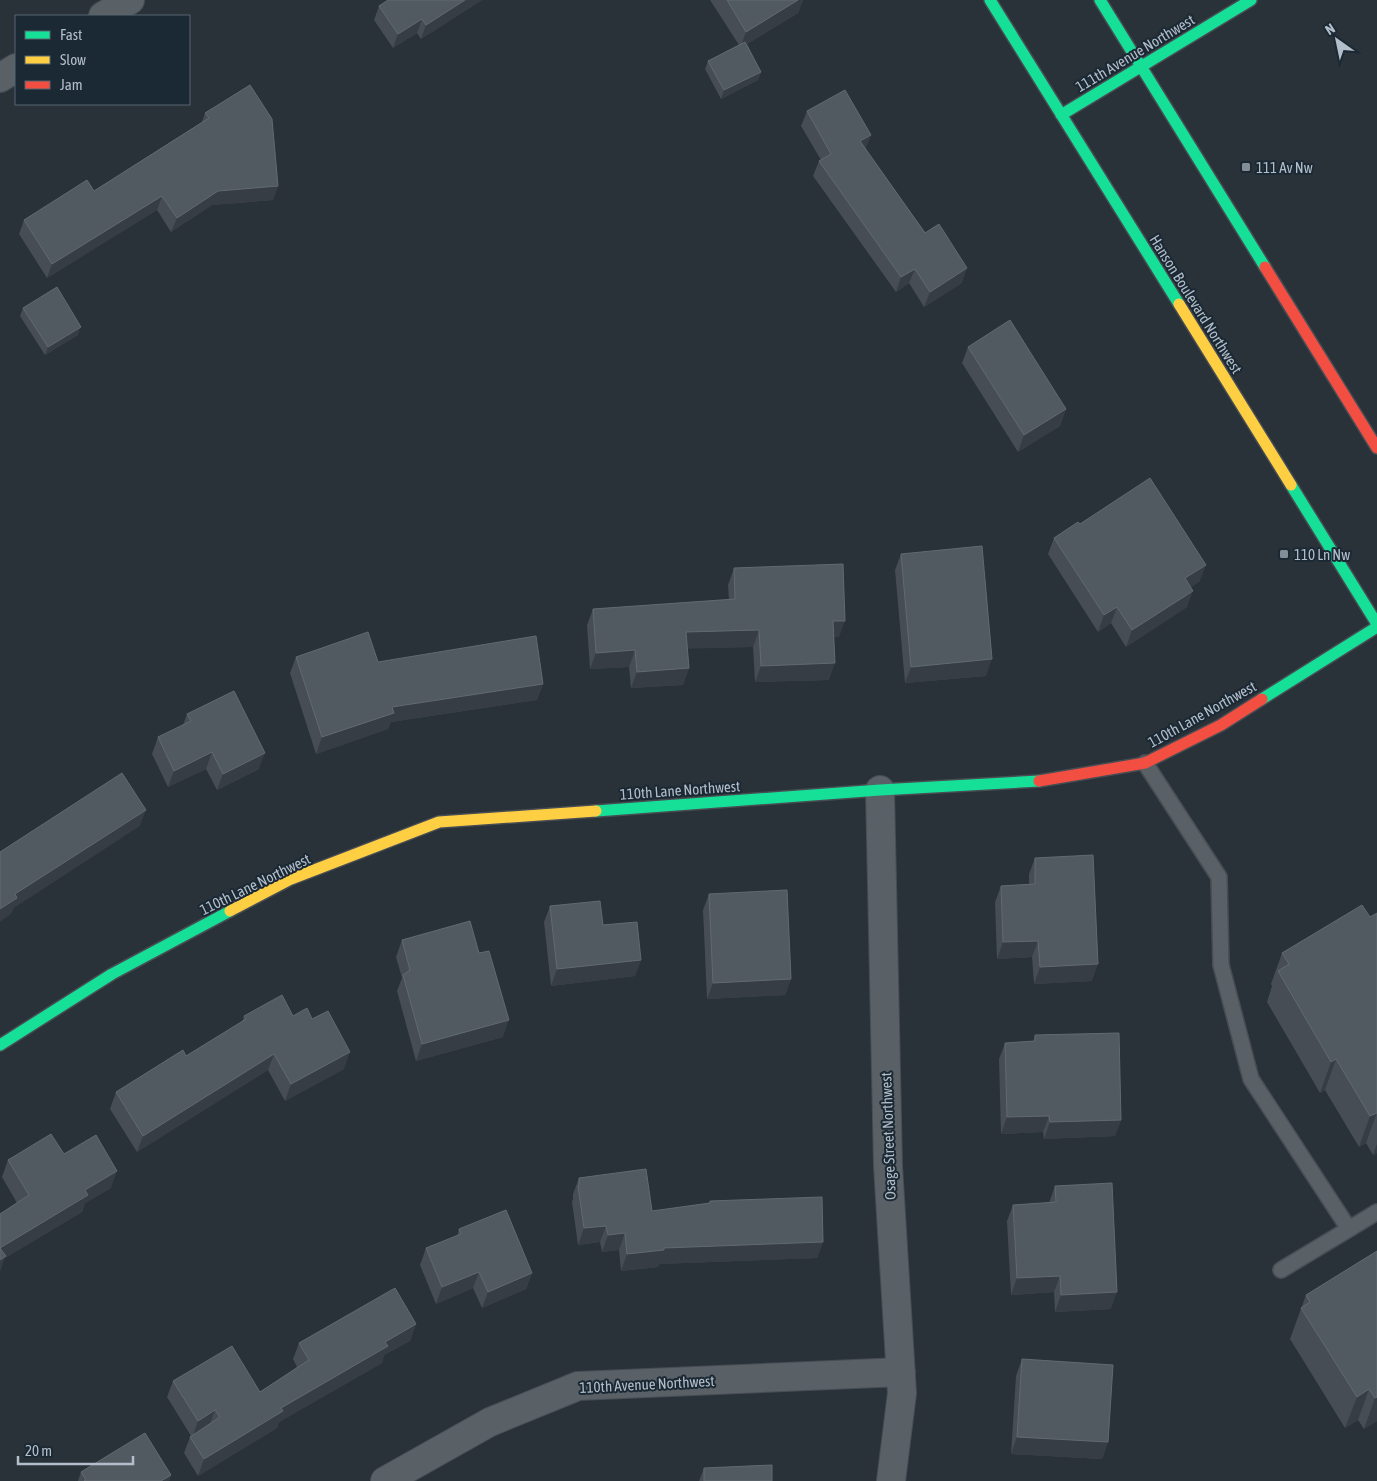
<svg xmlns="http://www.w3.org/2000/svg" width="1377" height="1481" font-family="'Asap Condensed',sans-serif">
	<style>
		.lines { fill: none; stroke-linecap: round; stroke-linejoin: round }
		.lane-casing { stroke: #474d53; stroke-width: 18 }
		.street-casing { stroke: #474d53; stroke-width: 30 }
		.fast-casing { stroke: #474d53; stroke-width: 14 }
		.slow-casing { stroke: #474d53; stroke-width: 14 }
		.jam-casing { stroke: #474d53; stroke-width: 14 }
		.lane { stroke: #596066; stroke-width: 15 }
		.street { stroke: #596066; stroke-width: 28 }
		.fast { stroke: #16e098; stroke-width: 11 }
		.slow { stroke: #ffcf43; stroke-width: 11 }
		.jam { stroke: #f24e42; stroke-width: 11 }
		.wall { fill: #464d55 }
		.shaded-wall { fill: #363d44 }
		.building { fill: #525a61; stroke: #616972 }
		.poi-dot { fill: #828d97; stroke: #1b2934; stroke-width: 2 }
		.labels { text-anchor: middle; dominant-baseline: central; stroke-width: 4; stroke-linejoin: round; paint-order: stroke }
		.street-label { font-size: 15px; fill: #b2beca; stroke: #1b2934 }
		.poi-label { font-size: 15px; fill: #b2beca; stroke: #1b2934; text-anchor: start }
	</style>
	<rect width="100%" height="100%" fill="#293139"/>
	<g class="lines">
		<defs>
			<path id="lane" d="M1145,763L1219,877L1221,965L1251,1079L1349,1229L1377,1212
				M1281,1270L1349,1229"/>
			<path id="street" d="M103,16L130,0
				M0,78L16,68
				M880,790L888,1166L902,1393L891,1481
				M385,1481L490,1422L578,1386L901,1372"/>
			<path id="fast" d="M990,0L1179,304
				M1100,0L1265,267
				M1061,115L1251,0
				M1291,485L1377,624
				M1262,699L1377,627
				M596,811L880,790L1039,781
				M0,1045L112,974L230,911"/>
			<path id="slow" d="M1179,304L1291,485
				M230,911L291,879L439,822L596,811"/>
			<path id="jam" d="M1265,267L1377,448
				M1039,781L1145,763L1221,725L1262,699"/>
		</defs>
		<!-- lane casing -->
		<use href="#lane" class="lane-casing"/>
		<!-- street casing -->
		<use href="#street" class="street-casing"/>
		<!-- fast casing -->
		<use href="#fast" class="fast-casing"/>
		<!-- slow casing -->
		<use href="#slow" class="slow-casing"/>
		<!-- jam casing -->
		<use href="#jam" class="jam-casing"/>
		<!-- lane -->
		<use href="#lane" class="lane"/>
		<!-- street -->
		<use href="#street" class="street"/>
		<!-- fast -->
		<use href="#fast" class="fast"/>
		<!-- slow -->
		<use href="#slow" class="slow"/>
		<!-- jam -->
		<use href="#jam" class="jam"/>
	</g>
	<!-- wall -->
	<path class="wall" d="M482,0L421,39L417,33L393,48L374,20L379,6Z
		M710,0H803L798,13L747,44L761,72L758,80L721,99L705,69L708,61L739,45Z
		M807,111L871,135L865,149L962,283L924,307L909,283L896,292L813,176L819,161L821,160L801,126Z
		M205,113L278,186L273,200L212,205L171,232L157,210L47,278L19,234L24,220L94,191L202,122Z
		M23,308L78,335L45,355L20,316Z
		M968,347L1066,409L1060,426L1018,452L962,363Z
		M1080,524L1200,581L1191,587L1187,607L1126,647L1111,623L1098,632L1048,554L1054,538Z
		M901,554L986,676L905,683L895,570Z
		M734,568L839,637H834L829,680L755,682L753,647L687,648L689,668L683,685L631,688L629,667L590,669L587,625L593,609L729,600L728,585Z
		M296,657L378,662L543,684L537,700L391,722L388,729L316,754L290,673Z
		M187,714L259,769L217,790L206,769L168,787L152,754L158,737L183,725Z
		M1035,858L1092,981L1034,984L1032,957L997,959L995,902L1001,886L1029,884V874Z
		M709,894L791,979L785,995L707,999L703,910Z
		M550,906L603,925L641,960L635,976L551,986L544,922Z
		M1377,913V1153L1373,1155L1366,1143L1359,1147L1325,1090L1320,1093L1267,1002L1272,986L1271,984L1282,953L1370,917Z
		M402,940L479,953L503,1037L416,1061L397,991L402,978L396,957Z
		M244,1016H293L312,1019L344,1069L285,1101L268,1070L137,1152L110,1109L116,1092L186,1056L242,1022Z
		M1035,1035L1121,1120L1115,1136L1044,1139L1043,1132L1001,1134L999,1059L1005,1043L1033,1042Z
		M64,1154L111,1188L85,1203L82,1212L5,1258L17,1203L2,1177L8,1160Z
		M579,1178L652,1211L709,1204L710,1201L823,1242L817,1258L659,1264L658,1267L621,1271L619,1250L602,1252L600,1242L578,1245L572,1202L573,1199V1194Z
		M1055,1186L1111,1309L1055,1312L1054,1292L1011,1295L1007,1221L1013,1205L1049,1203Z
		M459,1229L532,1273L526,1289L482,1308L473,1288L436,1304L420,1265L426,1248L457,1236Z
		M1377,1251V1421L1364,1429L1358,1420L1345,1428L1290,1339L1306,1295Z
		M416,1324L410,1341L384,1355L382,1363L279,1422L277,1428L198,1476L184,1453L190,1437L191,1436L167,1397L173,1381L260,1392L297,1367L293,1359L299,1343Z
		M1022,1359L1108,1442L1102,1459L1011,1454L1016,1376Z
		M704,1468L772,1481H699Z
		M81,1472L171,1475L169,1481H78Z"/>
	<!-- shaded-wall -->
	<path class="shaded-wall" d="M465,0H482L421,39L426,25Z
		M798,0H803L798,13L740,48L746,32Z
		M422,19L417,33L393,48L398,34Z
		M761,72L758,80L721,99L724,90Z
		M871,135L865,149L860,141Z
		M278,186L273,200L212,205L171,232L177,218L218,191Z
		M162,196L157,210L47,278L52,264Z
		M967,268L962,283L924,307L930,292Z
		M915,269L909,283L896,292L901,277Z
		M81,327L78,335L45,355L48,347Z
		M1066,409L1060,426L1018,452L1024,435Z
		M1206,565L1200,581L1179,595L1185,578Z
		M1193,591L1187,607L1126,647L1132,630Z
		M1117,607L1111,623L1098,632L1104,615Z
		M833,621H845L839,637H827Z
		M759,630L753,647L680,649L686,632Z
		M635,650L629,667L590,669L596,653Z
		M992,659L986,676L905,683L911,667Z
		M835,663L829,680L755,682L761,666Z
		M689,668L683,685L631,688L637,672Z
		M543,684L537,700L391,722L388,729L316,754L322,737L392,707Z
		M212,752L206,769L168,787L174,771Z
		M265,753L259,769L217,790L223,774Z
		M146,810L140,826L14,908L11,914L0,922V909L15,894Z
		M1038,941L1032,957L997,959L1003,942Z
		M641,960L635,976L551,986L557,969Z
		M1098,964L1092,981L1034,984L1040,967Z
		M791,979L785,995L707,999L713,983Z
		M509,1020L503,1037L416,1061L422,1044Z
		M350,1052L344,1069L285,1101L291,1084Z
		M274,1054L268,1070L137,1152L143,1136Z
		M1336,1059L1325,1090L1320,1093L1331,1062Z
		M1377,1112L1366,1143L1359,1147L1370,1116Z
		M1049,1116L1043,1132L1001,1134L1007,1117Z
		M1121,1120L1115,1136L1044,1139L1050,1122Z
		M1377,1144V1153L1373,1155Z
		M117,1171L111,1188L85,1203L82,1212L5,1258L0,1272V1248L85,1190Z
		M606,1226L600,1242L578,1245L584,1228Z
		M625,1233L619,1250L602,1252L608,1235Z
		M823,1242L817,1258L659,1264L658,1267L621,1271L627,1254L664,1248Z
		M479,1272L473,1288L436,1304L442,1287Z
		M532,1273L526,1289L482,1308L488,1292Z
		M1060,1276L1054,1292L1011,1295L1017,1278Z
		M1117,1292L1111,1309L1055,1312L1061,1295Z
		M416,1324L410,1341L384,1355L382,1363L279,1422L277,1428L198,1476L204,1459L281,1408L385,1342Z
		M1369,1389L1358,1420L1345,1428L1357,1397Z
		M1377,1397V1421L1364,1429L1375,1398Z
		M215,1410L209,1427L192,1438L198,1421Z
		M1017,1437L1108,1442L1102,1459L1011,1454Z
		M171,1475L169,1481H161Z"/>
	<!-- building -->
	<path class="building" d="M388,0H465L426,25L422,19L398,34L379,6Z
		M727,0H798L746,32Z
		M745,42L761,72L724,90L708,61Z
		M250,85L272,119L278,186L218,191L177,218L162,196L52,264L24,220L87,180L94,191L209,118L205,113Z
		M845,90L871,135L860,141L925,233L939,224L967,268L930,292L915,269L901,277L819,161L831,154L807,111Z
		M57,287L81,327L48,347L23,308Z
		M1010,320L1066,409L1024,435L968,347Z
		M1150,478L1206,565L1185,578L1193,591L1132,630L1117,607L1104,615L1054,538L1078,522L1080,524Z
		M982,546L992,659L911,667L901,554Z
		M843,564L845,621H833L835,663L761,666L759,630L686,632L689,668L637,672L635,650L596,653L593,609L735,599L734,568Z
		M368,632L378,662L536,636L543,684L392,707L394,713L322,737L296,657Z
		M234,691L265,753L223,774L212,752L174,771L158,737L191,721L187,714Z
		M122,773L146,810L15,894L17,898L0,909V852Z
		M1093,855L1098,964L1040,967L1038,941L1003,942L1001,886L1035,884V858Z
		M787,890L791,979L713,983L709,894Z
		M600,901L603,925L637,922L641,960L557,969L550,906Z
		M1362,905L1370,917L1377,913V1113L1370,1116L1336,1059L1331,1062L1278,971L1289,964L1282,953Z
		M470,921L479,953L489,951L509,1020L422,1044L403,975L410,970L402,940Z
		M282,995L293,1016L307,1008L312,1019L328,1011L350,1052L291,1084L274,1054L143,1136L116,1092L183,1050L186,1056L246,1019L244,1016Z
		M1119,1033L1121,1120L1050,1122L1049,1116L1007,1117L1005,1043L1035,1041V1035Z
		M51,1134L64,1154L96,1135L117,1171L85,1190L88,1195L0,1248L6,1256L0,1260V1214L29,1195L8,1160Z
		M646,1169L652,1211L710,1203V1201L822,1197L823,1242L664,1248V1250L627,1254L625,1233L608,1235L606,1226L584,1228L578,1186L579,1185V1178Z
		M1112,1183L1117,1292L1061,1295L1060,1276L1017,1278L1013,1205L1056,1202L1055,1186Z
		M506,1210L532,1273L488,1292L479,1272L442,1287L426,1248L461,1234L459,1229Z
		M1377,1251V1397L1375,1398L1369,1389L1357,1397L1301,1308L1310,1302L1306,1295Z
		M395,1288L416,1324L385,1342L388,1346L281,1408L283,1411L204,1459L190,1437L220,1417L215,1410L198,1421L173,1381L232,1346L260,1392L309,1360L299,1343Z
		M1022,1359L1113,1365L1108,1442L1017,1437Z
		M145,1433L171,1475L161,1481H84L86,1480L81,1472Z
		M772,1465V1481H704V1468Z"/>
	<!-- markers -->
	<g class="poi-dot">
		<rect x="1241" y="162" width="10" height="10" rx="2.5"/>
		<rect x="1279" y="549" width="10" height="10" rx="2.5"/>
	</g>
	<g class="labels">
		<!-- street labels -->
		<g class="street-label">
			<text transform="translate(1135 53) rotate(-31)">111th Avenue Northwest</text>
			<text transform="translate(1196 304) rotate(58)">Hanson Boulevard Northwest</text>
			<text transform="translate(1202 714) rotate(-29)">110th Lane Northwest</text>
			<text transform="translate(680 790) rotate(-4)">110th Lane Northwest</text>
			<text transform="translate(255 884) rotate(-26)">110th Lane Northwest</text>
			<text transform="translate(888 1136) rotate(-92)">Osage Street Northwest</text>
			<text transform="translate(647 1384) rotate(-3)">110th Avenue Northwest</text>
		</g>
		<!-- poi labels -->
		<g class="poi-label">
			<text x="1256" y="167">111 Av Nw</text>
			<text x="1294" y="554">110 Ln Nw</text>
		</g>
	</g>
	<!-- legend -->
	<rect x="15" y="15" width="175" height="90" fill="#1b2934" stroke="#576570"/>
	<rect x="25" y="31" width="25" height="8" fill="#16e098" stroke="#576570"/>
	<text x="60" y="40" font-size="15" fill="#b2beca">Fast</text>
	<rect x="25" y="56" width="25" height="8" fill="#ffcf43" stroke="#576570"/>
	<text x="60" y="65" font-size="15" fill="#b2beca">Slow</text>
	<rect x="25" y="81" width="25" height="8" fill="#f24e42" stroke="#576570"/>
	<text x="60" y="90" font-size="15" fill="#b2beca">Jam</text>
	<!-- north arrow -->
	<g transform="translate(1337 40) rotate(327)" stroke="#1b2934" stroke-width="4" paint-order="stroke">
	<path d="M0-4L9 19L0 12L-9 19Z" fill="#b2beca"/>
	<text y="-8" font-size="14" font-weight="bold" text-anchor="middle" fill="#b2beca">N</text>
	</g>
	<!-- scale -->
	<path d="M18 1456v8h115v-8" fill="none" stroke="#b2beca" stroke-width="2.5"/>
	<text x="25" y="1456" font-size="15" fill="#b2beca" stroke="#1b2934" stroke-width="4" paint-order="stroke">20 m</text>
</svg>
